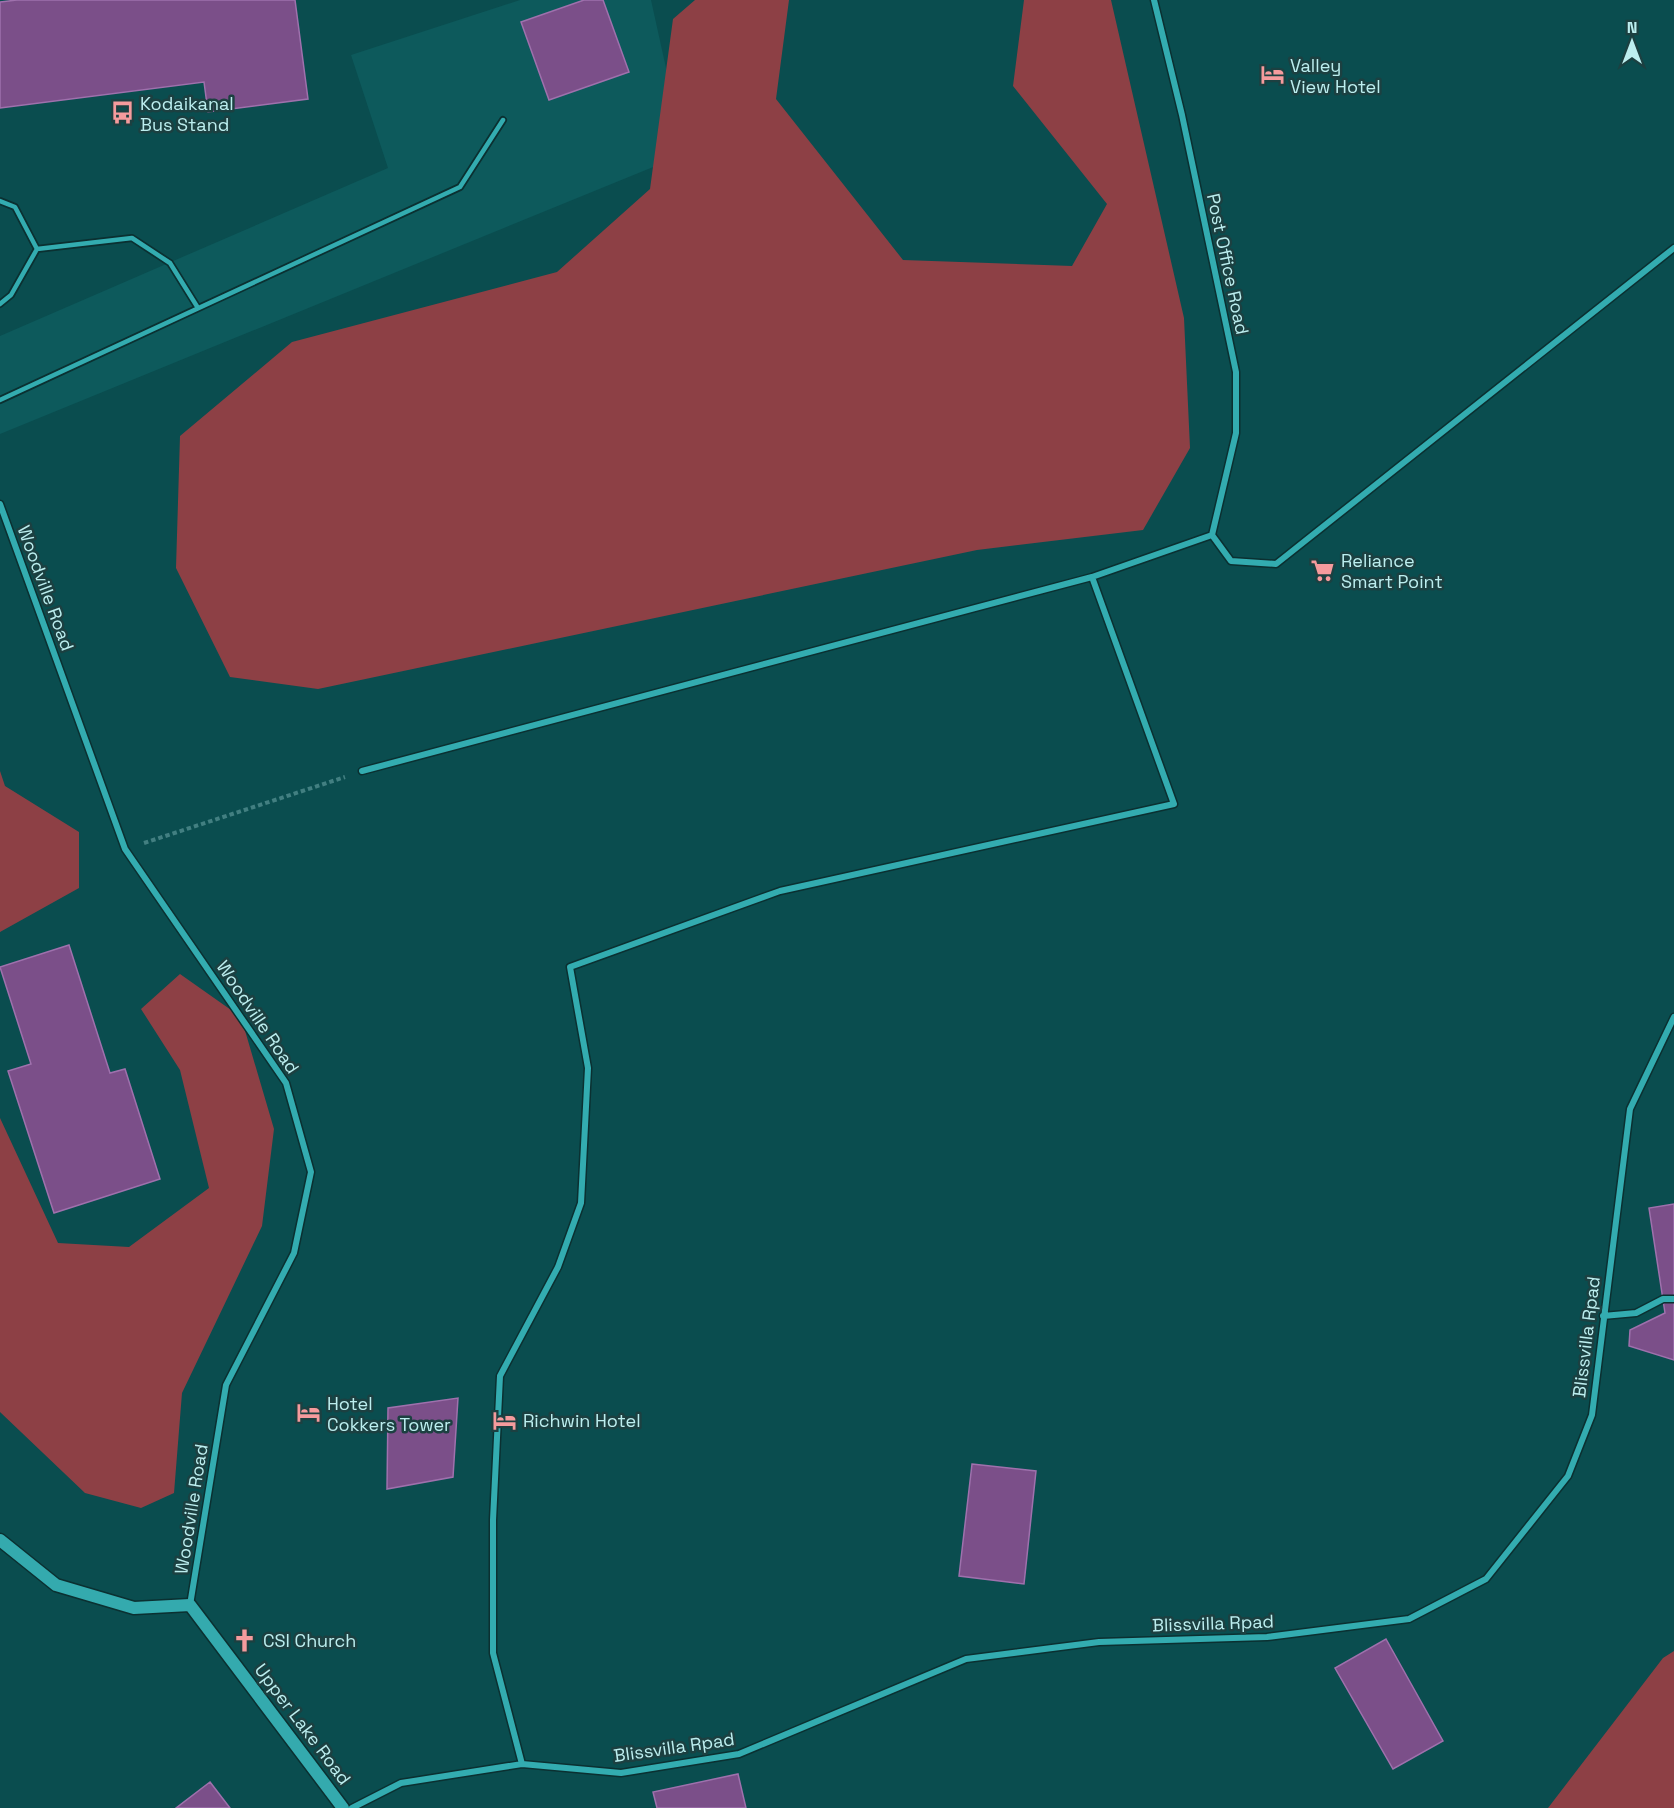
<svg xmlns="http://www.w3.org/2000/svg" width="1674" height="1808" font-family="'Space Grotesk',sans-serif">
	<style>
		.built { fill: #0d5a5c }
		.green { fill: #8d4045 }
		.building { fill: #7b4f89; stroke: #9f71ad; stroke-width: 1.5 }
		.lines { fill: none; stroke-linecap: round; stroke-linejoin: round }
		.lane-casing { stroke: #0b3031; stroke-width: 8 }
		.street-casing { stroke: #0b3031; stroke-width: 9 }
		.secondary-casing { stroke: #0b3031; stroke-width: 15 }
		.path { stroke: #427f81; stroke-width: 4; stroke-dasharray: 4.5 3; stroke-linecap: butt }
		.lane { stroke: #33acb0; stroke-width: 4.5 }
		.street { stroke: #33acb0; stroke-width: 6 }
		.secondary { stroke: #34aaae; stroke-width: 12 }
		.labels { text-anchor: middle; dominant-baseline: central; stroke-width: 5; stroke-linejoin: round; paint-order: stroke }
		.poi-label { font-size: 18px; fill: #bceeef; stroke: #1c4041; text-anchor: start }
		.street-label { font-size: 18px; fill: #bceeef; stroke: #1c4041 }
	</style>
	<rect width="100%" height="100%" fill="#0a4d4f"/>
	<!-- built -->
	<path class="built" d="M520,0H651L685,154L0,434V336L388,168L351,55Z"/>
	<!-- green -->
	<path class="green" d="M695,0H789L776,99L903,260L1072,266L1107,204L1013,86L1024,0H1111L1184,318L1190,448L1143,530L977,550L318,689L230,677L176,568L180,436L292,342L557,272L650,189L673,19Z
		M0,771L5,786L79,832V888L0,932Z
		M180,974L241,1017L274,1129L262,1226L182,1393L174,1493L141,1508L85,1493L0,1412V1118L58,1243L129,1247L209,1188L180,1070L141,1009Z
		M1674,1651V1808H1548L1663,1658Z"/>
	<!-- building -->
	<path class="building" d="M17,0H295L308,99L208,112L204,82L0,108V2Z
		M584,0H603L629,72L549,100L521,22Z
		M69,945L110,1073L125,1069L160,1179L54,1213L8,1071L31,1064L0,967Z
		M1674,1204V1360L1629,1346L1630,1330L1665,1313L1649,1208Z
		M458,1398L453,1477L387,1489L388,1408Z
		M972,1464L1036,1471L1024,1584L959,1576Z
		M1386,1639L1443,1741L1393,1769L1335,1668Z
		M738,1774L746,1808H657L653,1792Z
		M210,1782L230,1808H176Z"/>
	<g class="lines">
		<defs>
			<path id="lane" d="M0,201L15,207L37,249L11,295L0,304
				M37,249L132,238L170,263L198,308
				M0,400L460,187L503,120"/>
			<path id="street" d="M1154,0L1182,115L1236,372V433L1212,535
				M0,504L125,849L286,1083L311,1172L294,1253L226,1385L190,1605
				M1212,535L1231,561L1276,564L1674,248
				M362,771L1092,577L1212,535
				M1603,1316L1636,1313L1663,1299H1674
				M522,1764L493,1653V1520L500,1376L558,1267L581,1203L588,1068L570,967L780,891L1174,804L1092,577
				M352,1808L401,1783L522,1764L621,1773L739,1754L966,1659L1099,1642L1267,1637L1409,1619L1486,1579L1568,1476L1592,1415L1630,1109L1674,1017"/>
			<path id="secondary" d="M0,1540L56,1585L134,1608L190,1605L343,1808"/>
		</defs>
		<!-- lane casing -->
		<use href="#lane" class="lane-casing"/>
		<!-- street casing -->
		<use href="#street" class="street-casing"/>
		<!-- secondary casing -->
		<use href="#secondary" class="secondary-casing"/>
		<!-- path -->
		<path class="path" d="M144,843L345,777"/>
		<!-- lane -->
		<use href="#lane" class="lane"/>
		<!-- street -->
		<use href="#street" class="street"/>
		<!-- secondary -->
		<use href="#secondary" class="secondary"/>
	</g>
	<!-- icons -->
	<defs>
		<symbol id="hotel-bare" viewBox="-9 -9 18 18"><path d="M-6-4.5h1.5V1H6V5H4.5V3h-9V5H-6ZM-4 0a1.8 1.8 0 1 1 3.6 0ZM.5 0V-2.5h3Q6-2.5 6 0Z" fill="#f59b9d" stroke="#1c4041" stroke-width="2.5" paint-order="stroke"/></symbol>
		<symbol id="bus-bare" viewBox="-9 -9 18 18"><path d="M-5-6H5V4H4V6H2V4H-2V6H-4V4H-5ZM-3.5-4V0h7V-4ZM-3.5 1.2v1.5H-2V1.2ZM2 1.2v1.5H3.5V1.2Z" fill="#f59b9d" stroke="#1c4041" stroke-width="2.5" paint-order="stroke"/></symbol>
		<symbol id="supermarket-bare" viewBox="-9 -9 18 18"><path d="M-6-5.5h2.5l.6 2H6L4.5 2H-2.5L-4.4-4H-6ZM-1.5 3.2a1.3 1.3 0 1 0 .1 0ZM3 3.2a1.3 1.3 0 1 0 .1 0Z" fill="#f59b9d" stroke="#1c4041" stroke-width="2.5" paint-order="stroke"/></symbol>
		<symbol id="church-bare" viewBox="-9 -9 18 18"><path d="M-1.2-6h2.4v3.5h3.3v2.4h-3.3V6h-2.4V-.1h-3.3v-2.4h3.3Z" fill="#f59b9d" stroke="#1c4041" stroke-width="2.5" paint-order="stroke"/></symbol>
	</defs>
	<g fill-rule="evenodd">
		<use href="#hotel-bare" x="1256" y="58" width="33" height="33"/>
		<use href="#bus-bare" x="106" y="96" width="33" height="33"/>
		<use href="#supermarket-bare" x="1306" y="554" width="33" height="33"/>
		<use href="#hotel-bare" x="292" y="1396" width="33" height="33"/>
		<use href="#hotel-bare" x="488" y="1404" width="33" height="33"/>
		<use href="#church-bare" x="228" y="1624" width="33" height="33"/>
	</g>
	<g class="labels">
		<!-- poi labels -->
		<g class="poi-label">
			<text x="1290" y="65">Valley<tspan x="1290" dy="21">View Hotel</tspan></text>
			<text x="140" y="103">Kodaikanal<tspan x="140" dy="21">Bus Stand</tspan></text>
			<text x="1341" y="560">Reliance<tspan x="1341" dy="21">Smart Point</tspan></text>
			<text x="327" y="1403">Hotel<tspan x="327" dy="21">Cokkers Tower</tspan></text>
			<text x="523" y="1420">Richwin Hotel</text>
			<text x="263" y="1640">CSI Church</text>
		</g>
		<!-- street labels -->
		<g class="street-label">
			<text transform="translate(1228 264) rotate(78)">Post Office Road</text>
			<text transform="translate(46 588) rotate(70)">Woodville Road</text>
			<text transform="translate(258 1017) rotate(56)">Woodville Road</text>
			<text transform="translate(1586 1337) rotate(-83)">Blissvilla Rpad</text>
			<text transform="translate(191 1509) rotate(-81)">Woodville Road</text>
			<text transform="translate(1213 1623) rotate(-2)">Blissvilla Rpad</text>
			<text transform="translate(303 1724) rotate(53)">Upper Lake Road</text>
			<text transform="translate(674 1747) rotate(-8)">Blissvilla Rpad</text>
		</g>
	</g>
	<!-- north arrow -->
	<g transform="translate(1632 42)" stroke="#1c4041" stroke-width="4.5" paint-order="stroke">
	<path d="M0-4.5L10 22L0 15L-10 22Z" fill="#bceeef"/>
	<text y="-9" font-size="16" font-weight="bold" text-anchor="middle" fill="#bceeef">N</text>
	</g>
</svg>
